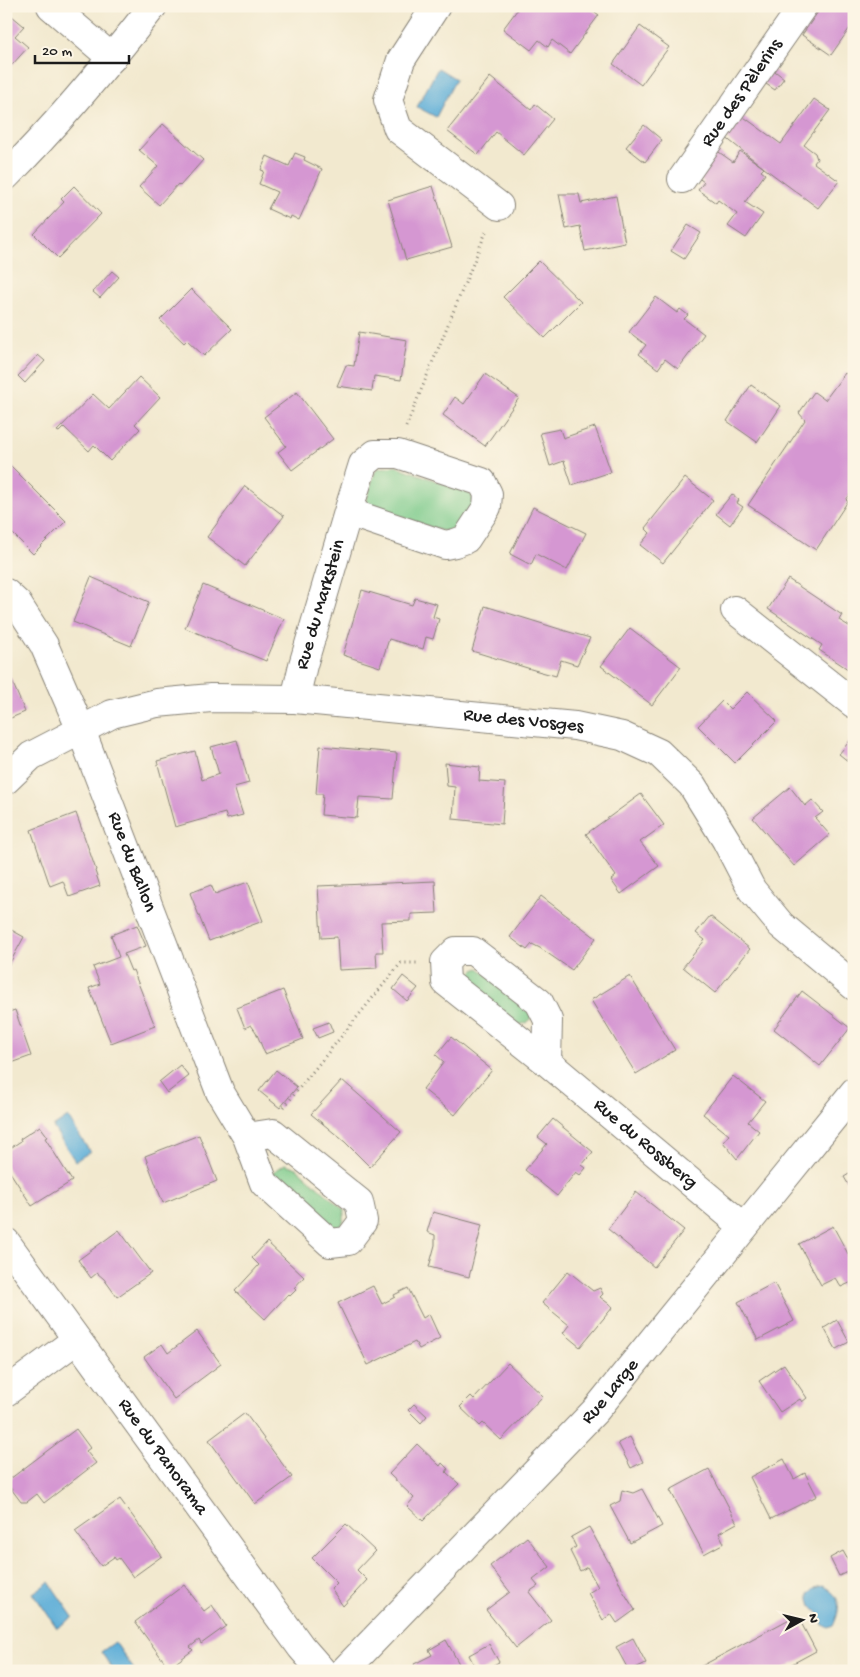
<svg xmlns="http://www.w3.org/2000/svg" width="860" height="1677" font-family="'Gochi Hand',sans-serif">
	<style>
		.green { fill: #7bca8b; stroke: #4c7354 }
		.water { fill: #5daed8; stroke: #3c657a }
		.building { fill: #d597d2 }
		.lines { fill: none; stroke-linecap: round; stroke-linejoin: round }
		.street-casing { stroke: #878276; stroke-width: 30 }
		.path { stroke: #878276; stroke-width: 3; stroke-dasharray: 1 4; stroke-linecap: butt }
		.street { stroke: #fff; stroke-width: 28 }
		.labels { text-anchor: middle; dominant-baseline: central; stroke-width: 4; stroke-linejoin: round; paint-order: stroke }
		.street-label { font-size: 19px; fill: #1c1c1c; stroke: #fcf5e5 }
	</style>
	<rect width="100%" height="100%" fill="#fcf5e5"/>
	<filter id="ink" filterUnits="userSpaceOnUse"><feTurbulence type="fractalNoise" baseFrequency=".02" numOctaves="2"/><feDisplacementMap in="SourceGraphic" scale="10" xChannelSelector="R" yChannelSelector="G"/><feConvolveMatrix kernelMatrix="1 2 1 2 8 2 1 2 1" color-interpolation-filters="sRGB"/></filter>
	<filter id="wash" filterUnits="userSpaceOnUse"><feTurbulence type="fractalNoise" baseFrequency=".0096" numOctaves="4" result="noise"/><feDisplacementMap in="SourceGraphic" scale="20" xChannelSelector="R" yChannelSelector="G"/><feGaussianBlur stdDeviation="1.12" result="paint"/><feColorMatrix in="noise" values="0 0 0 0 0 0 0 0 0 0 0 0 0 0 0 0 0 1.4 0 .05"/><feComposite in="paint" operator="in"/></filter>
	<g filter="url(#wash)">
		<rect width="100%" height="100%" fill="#f2e9cf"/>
		<!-- green -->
		<path class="green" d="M396,466L469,493L472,496L474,502C464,519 464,530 442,531L366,505V501L375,472L379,468Z
			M479,968L531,1013V1018L527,1023L517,1025L469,986V975L474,970Z
			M285,1164L297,1168L344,1210C345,1221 343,1227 333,1232L273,1177L275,1171Z"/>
		<!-- water -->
		<path class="water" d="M438,68L456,79L436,117L417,107Z
			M68,1117L90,1152L75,1161L53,1127Z
			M49,1582L73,1617L57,1628L33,1593Z
			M823,1586C842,1596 841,1609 833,1626L828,1628L823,1625L820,1615L811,1606L809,1599V1594L815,1588Z
			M115,1642L135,1671H114L101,1652Z"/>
		<g id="blocks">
			<!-- building -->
			<path class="building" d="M520,6H587L599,15L570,54L552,40L548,47L539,40L531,50L503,29Z
				M822,6H845L854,12V22L831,55L802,35Z
				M6,11L24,26L15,36L28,47L12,65L6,60Z
				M640,26L669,47L641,85L613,64Z
				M772,69L784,78L775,90L763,82Z
				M490,77L531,110L535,104L553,119L524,155L496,132L478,155L447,131Z
				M814,99L830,110L804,145L815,153L817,159L814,163L839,181L818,208L764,168L761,171L765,174L745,202L763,214L746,238L728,226L737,214L718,200L716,203L698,190L704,182L697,177L716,150L733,162L740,151L764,168L725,137L741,115L781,144Z
				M163,124L203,160L180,186L178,184L159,205L139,187L158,166L139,150Z
				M644,125L662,140L645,162L626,147Z
				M295,153L305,157L304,160L322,169L299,220L291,216L290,219L268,209L277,192L259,184L264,171L261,170L267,156L289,166Z
				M74,186L101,214L58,258L34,234L64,202L61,199Z
				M433,186L452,247L406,260L388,200Z
				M559,194H579L581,203L616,196L625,243L585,251L580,226L566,229Z
				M688,225L701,233L684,259L671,251Z
				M539,261L581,302L545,338L503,297Z
				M112,271L119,277L100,298L93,292Z
				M191,289L232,329L204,356L187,340L184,343L160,320Z
				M656,297L677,313L680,309L688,315L684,319L704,334L678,369L665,359L658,369L639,354L646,345L629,332Z
				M359,332L407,340L401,380L374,376L372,391L337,386L346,365L354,366Z
				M38,355L45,361L25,383L18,376Z
				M845,373L854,379V489L846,500L848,501L816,550L748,505L805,420L799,413L814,392L825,400Z
				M485,374L519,398L485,446L443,415L455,397L464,404Z
				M139,377L160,397L135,424L140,429L110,461L94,445L89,451L64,427L59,432L57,431L93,394L109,409Z
				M751,385L781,406L757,442L727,421Z
				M297,392L333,439L292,470L278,452L286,446L264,417Z
				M595,427L611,472L572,485L564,461L550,466L540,433L560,429L563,438Z
				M6,461L66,521L33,554L6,527Z
				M685,478L713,500L663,563L640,545L650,533L645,528Z
				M245,486L284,516L245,566L207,537Z
				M732,494L739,500L737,503L743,507L730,525L716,514Z
				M533,507L586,533L567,570L536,554L531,565L510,554Z
				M91,577L149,602L131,646L73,622Z
				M788,579L842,615L839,620L854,629V673L819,650L822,645L768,609Z
				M203,585L284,619L266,661L185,628Z
				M362,590L412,605L415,598L437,604L433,617L439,619L433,639L426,637L423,649L389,639L380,667L343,655Z
				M485,606L569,632L590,638L577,665L561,660L556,676L534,670L472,651Z
				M630,628L681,667L652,705L601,666Z
				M6,667L25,712L6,720Z
				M747,692L777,721L735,763L698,726L722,701L730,709Z
				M852,738L854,740V766L839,754Z
				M237,740L249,783L234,787L243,815L227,819L225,813L175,827L157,761L195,751L202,780L219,774L211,747Z
				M320,746L397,753L393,799L359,797L357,818L321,815L323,794H316Z
				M445,763L480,767L479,781L505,783L502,824L453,819L455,787L447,786Z
				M790,787L805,806L812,800L823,812L815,818L830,835L794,866L753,818Z
				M641,794L664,825L640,842L659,866L621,894L611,880L616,876L586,834Z
				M76,813L96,870L95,871L100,886L69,897L63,881L50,886L31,830Z
				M435,881L437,913L411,914V921L381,922L383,952H376L377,968L339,970L337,937L321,938L318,886Z
				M248,882L263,921L209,941L190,893L211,885L215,894Z
				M541,896L596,938L572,970L540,948L532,944L527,950L510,937Z
				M710,916L750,949L715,993L683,967L705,940L696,933Z
				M137,925L146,946L124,954L131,971L133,970L155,1026L111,1043L89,988L100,984L93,967L119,957L111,935Z
				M6,927L24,937L6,970Z
				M403,976L418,988L407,1001L393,989Z
				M630,976L675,1050L636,1074L591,1000Z
				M283,990L303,1039L265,1054L256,1032L251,1025L245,1028L237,1008Z
				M802,991L850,1028L820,1066L774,1029Z
				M15,1010L31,1056L6,1065V1013Z
				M329,1022L333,1032L318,1038L313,1028Z
				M451,1037L492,1070L455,1115L423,1089L444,1062L436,1055Z
				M180,1065L189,1076L167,1093L159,1082Z
				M276,1070L297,1087L280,1108L259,1091Z
				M733,1076L765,1101L748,1122L759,1131L737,1159L723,1142L729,1135L703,1114Z
				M342,1080L401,1132L370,1167L345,1142L311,1114Z
				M553,1119L593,1152L582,1165L586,1168L580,1175L576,1172L557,1196L525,1170L547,1144L538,1137Z
				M40,1126L48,1137L45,1138L72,1181L32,1206L6,1166V1151L21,1141L20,1139Z
				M199,1135L217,1181L163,1203L145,1156Z
				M854,1171V1194L844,1177Z
				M636,1192L684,1230L654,1267L608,1229Z
				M433,1212L482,1225L469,1277L429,1267L435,1245V1235L427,1232Z
				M833,1226L854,1265L852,1269L854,1272V1281L841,1287L835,1278L821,1285L799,1244Z
				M119,1230L151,1273L117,1297L104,1279L97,1273L91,1278L78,1260Z
				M267,1242L304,1277L294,1288L296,1290L290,1296L288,1294L265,1319L235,1291L259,1265L252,1258Z
				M568,1271L593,1291L600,1288L603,1294L600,1297L613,1307L580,1347L563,1333L569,1325L542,1303Z
				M774,1283L794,1321L758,1340L738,1302Z
				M373,1286L382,1304L395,1297L394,1295L408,1288L423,1318L429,1314L440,1338L419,1349L415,1342L368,1365L338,1303Z
				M837,1320L849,1342L836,1349L824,1328Z
				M197,1331L221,1364L174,1399L144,1357L162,1344L168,1353Z
				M508,1363L543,1396L501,1440L483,1423L480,1426L460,1407L471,1396L474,1399Z
				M784,1364L807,1398L802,1402L800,1399L780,1412L759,1381Z
				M414,1404L427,1416L421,1423L408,1410Z
				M245,1413L292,1477L255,1504L209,1440Z
				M76,1429L90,1448L86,1451L96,1463L44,1503L37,1494L27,1502H21L6,1482Z
				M630,1437L643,1462L631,1468L618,1443Z
				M417,1444L440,1466L442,1463L448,1469L446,1472L459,1484L423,1521L407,1506L414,1498L389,1474Z
				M784,1459L794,1479L805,1473L817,1496L771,1519L750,1477Z
				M709,1469L737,1523L719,1533L724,1543L704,1554L670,1490Z
				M642,1489L662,1526L630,1543L610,1506L620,1501L622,1490L633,1493Z
				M120,1499L162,1556L133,1577L119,1558L116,1560L114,1557L101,1566L75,1531Z
				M346,1524L375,1551L357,1570L367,1580L343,1606L331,1589L337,1583L312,1558Z
				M589,1527L617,1577L623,1591L635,1610L617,1623L611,1614L603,1620L588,1593L598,1587L587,1567L580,1571L570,1551L576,1547L571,1537Z
				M527,1537L550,1567L533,1580L538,1586L529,1592L551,1620L516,1648L486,1610L510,1592L490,1566Z
				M843,1551L853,1569L839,1576L830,1558Z
				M184,1585L204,1611L212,1605L226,1626L201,1644L199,1640L190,1647L193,1650L169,1668L135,1622Z
				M797,1615L816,1651L779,1671H755L754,1668L749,1671H697L696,1669Z
				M633,1638L646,1663L629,1671L616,1647Z
				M446,1640L463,1671H417L414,1664L432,1655L429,1650Z
				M489,1644L499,1662L483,1671H477L469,1655Z
				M854,1664V1671H841Z"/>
		</g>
	</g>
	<g filter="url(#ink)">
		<use href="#blocks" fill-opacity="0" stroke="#878276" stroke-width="1"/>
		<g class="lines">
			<defs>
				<g id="street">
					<path d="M51,6L112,58"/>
					<path d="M436,6L401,60L388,100L398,129L499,206"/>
					<path d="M6,176C59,123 107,65 153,6"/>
					<path id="s1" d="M682,179L803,6"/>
					<path id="s2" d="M6,593L17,603L44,645L81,730L220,1092L247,1137L264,1183L330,1243L348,1241L363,1221L359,1202L273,1133L247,1137"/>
					<path d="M735,610L854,704"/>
					<path id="s3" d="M295,699L303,665L348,512L445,545L455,543L466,539L487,507L488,494L482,482L398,454H375L363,464L348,512"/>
					<path id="s4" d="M6,780L31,756L112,714L157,703L211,698L295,699L575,726L622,736L659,753L692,785L726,840L752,890L781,925L854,986"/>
					<path id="s5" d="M547,1062L446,982L445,962L456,951H473L539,1002L548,1020L547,1062L744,1227"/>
					<path id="s6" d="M6,1242L301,1647L322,1671"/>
					<path d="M6,1392L76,1340"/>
					<path id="s7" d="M344,1671L596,1410L854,1092"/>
				</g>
			</defs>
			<!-- street casing -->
			<use href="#street" class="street-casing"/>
			<!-- path -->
			<path class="path" d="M406,427L486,232
				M284,1107L401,963H417"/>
			<!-- street -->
			<use href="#street" class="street"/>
		</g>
	</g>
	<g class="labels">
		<!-- street labels -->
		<g class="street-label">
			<text stroke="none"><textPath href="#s1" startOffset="105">Rue des Pèlerins</textPath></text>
			<text stroke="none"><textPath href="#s3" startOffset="98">Rue du Markstein</textPath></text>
			<text stroke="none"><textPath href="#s4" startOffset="540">Rue des Vosges</textPath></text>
			<text stroke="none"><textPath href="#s2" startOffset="299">Rue du Ballon</textPath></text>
			<text stroke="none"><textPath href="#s5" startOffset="455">Rue du Rossberg</textPath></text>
			<text stroke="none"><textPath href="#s7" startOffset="386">Rue Large</textPath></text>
			<text stroke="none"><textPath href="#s6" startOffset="266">Rue du Panorama</textPath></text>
		</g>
	</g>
	<!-- margin -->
	<rect width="860" height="1677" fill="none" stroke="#fcf5e5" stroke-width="25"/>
	<!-- north arrow -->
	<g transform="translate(802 1620) rotate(82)" stroke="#fcf5e5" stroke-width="4" paint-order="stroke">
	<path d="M0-4L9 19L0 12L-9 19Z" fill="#1c1c1c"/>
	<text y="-8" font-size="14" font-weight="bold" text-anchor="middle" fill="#1c1c1c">N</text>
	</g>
	<!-- scale -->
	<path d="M35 55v8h94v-8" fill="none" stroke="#1c1c1c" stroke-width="2.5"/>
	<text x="42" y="55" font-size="15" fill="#1c1c1c" stroke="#fcf5e5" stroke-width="4" paint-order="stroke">20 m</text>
</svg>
